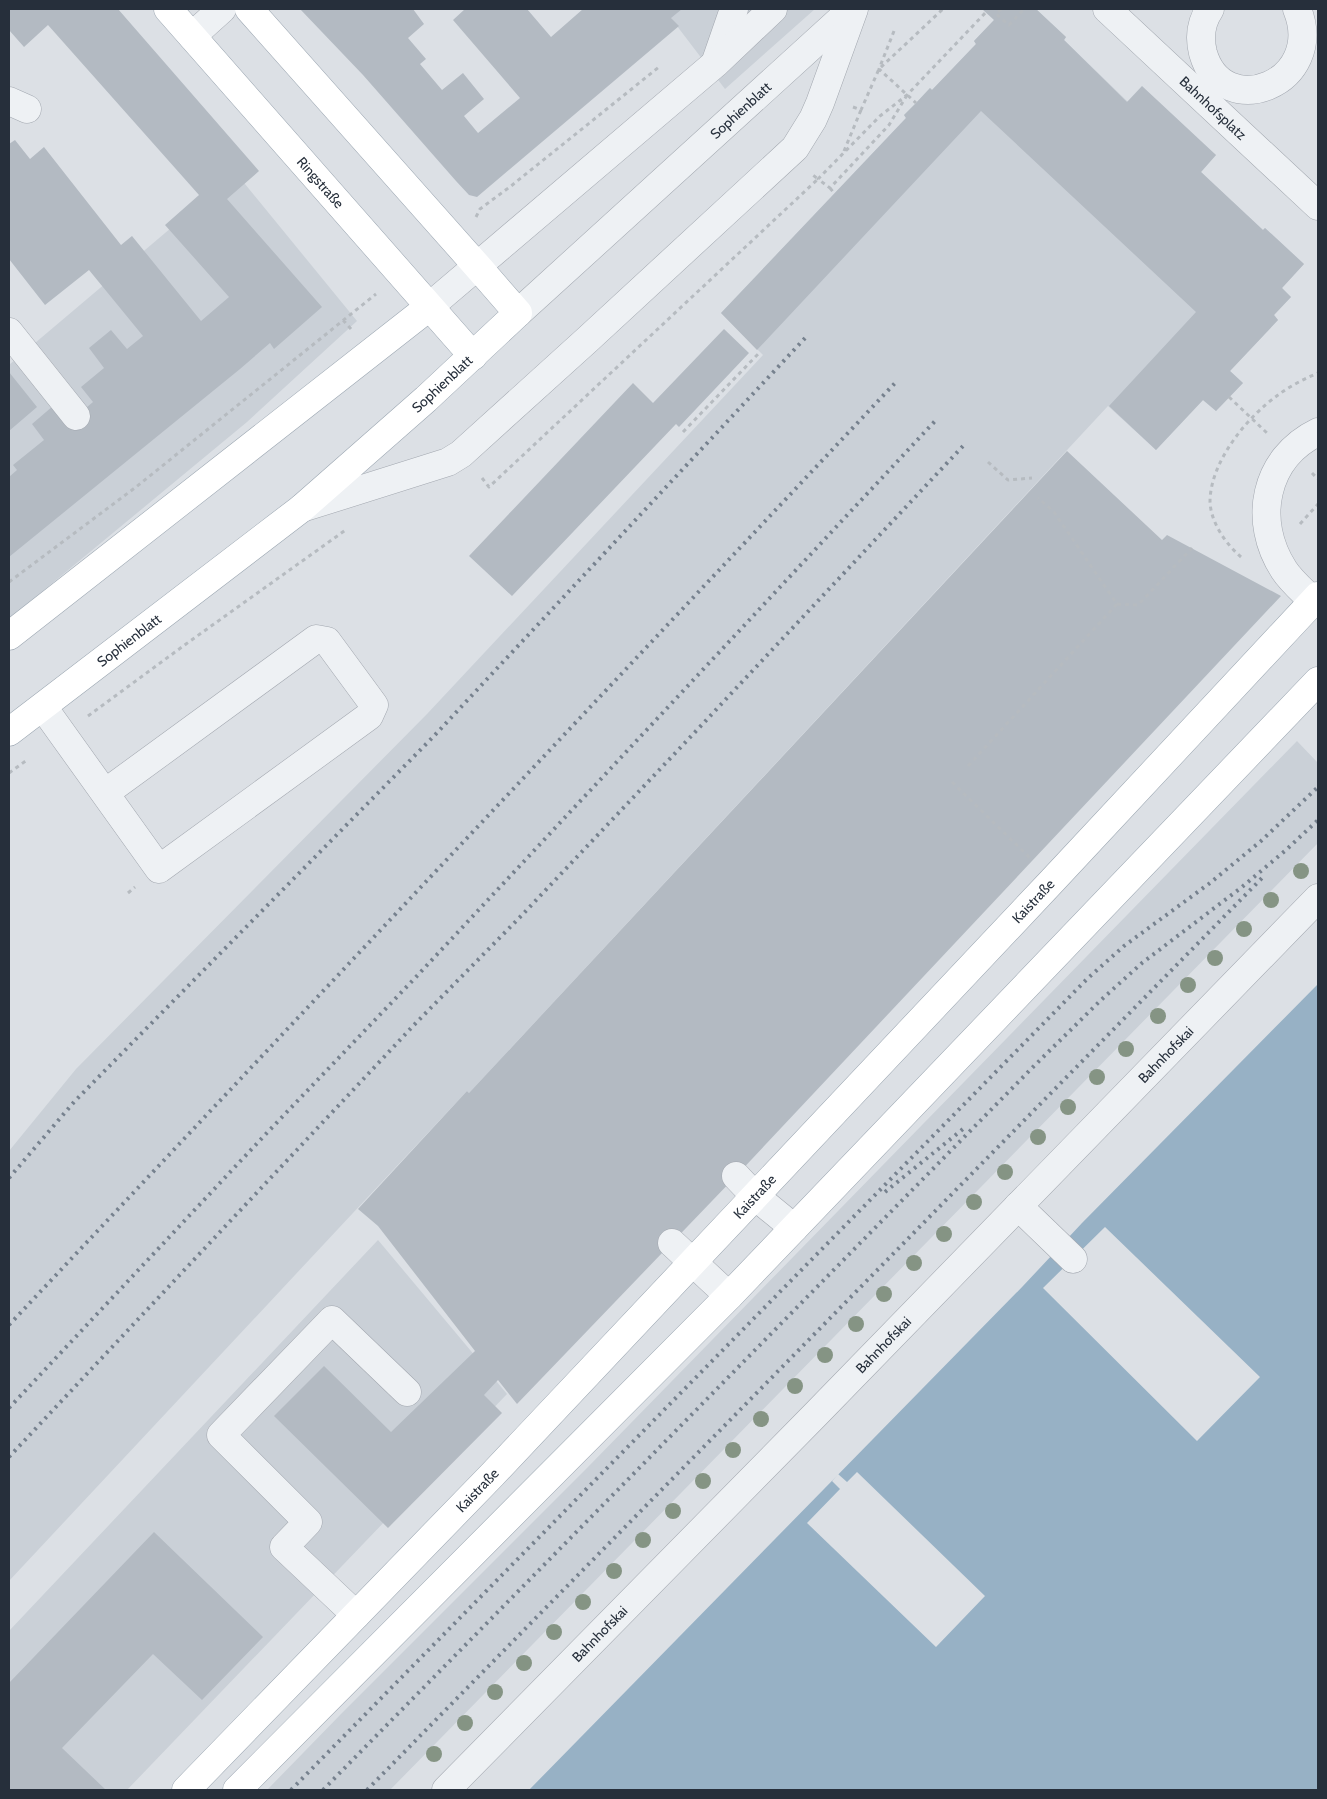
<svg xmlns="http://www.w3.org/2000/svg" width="1327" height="1799" font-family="Cabin,sans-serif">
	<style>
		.built { fill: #cad0d7 }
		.water { fill: #97b1c5 }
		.pier { fill: #dce0e5 }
		.building { fill: #b3bac2 }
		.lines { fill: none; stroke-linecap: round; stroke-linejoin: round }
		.minor-casing { stroke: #a2a7af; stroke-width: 29 }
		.major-casing { stroke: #9ba6b1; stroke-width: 29 }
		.path { stroke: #b6bbc0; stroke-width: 3; stroke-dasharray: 4 4; stroke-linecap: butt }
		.minor { stroke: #eef1f4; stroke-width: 28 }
		.major { stroke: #fff; stroke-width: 28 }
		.rail { stroke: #76818e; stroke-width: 4; stroke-dasharray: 2.5 5; stroke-linecap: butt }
		.tree { fill: #859484 }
		.labels { text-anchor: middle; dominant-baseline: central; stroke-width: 4.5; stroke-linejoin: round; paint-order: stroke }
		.street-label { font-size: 14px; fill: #262f3b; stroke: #ebeff3 }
	</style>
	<rect width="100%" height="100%" fill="#dce0e5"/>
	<!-- built -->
	<path class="built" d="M664,9H815L725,89Z
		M1027,9H1036L1066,37L1064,40L1127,101L1211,151L1216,155L1201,172L1263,230L1265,228L1304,264L1282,288L1291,297L1274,315L1278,320L1230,371L1243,383L1216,411L1203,400L1156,450L1108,406L469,1093L467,1091L9,1581V1151L76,1069L427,714L763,355L721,313L906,118L904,115L916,103L930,88L932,90L976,44L974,41L994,20L1006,32Z
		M236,173L357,321L247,422L9,619V365Z
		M1297,741L1318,763V843L390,1790H267L341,1714L587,1468Z
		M378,1240L507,1394L127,1790H9V1631Z"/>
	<!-- water -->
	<path class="water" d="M1318,984V1790H529L1023,1286L1082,1223Z"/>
	<!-- pier -->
	<path class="pier" d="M1105,1227L1260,1377L1197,1441L1043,1288Z
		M857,1472L985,1596L936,1647L807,1523L840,1489L832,1481L838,1474L847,1482Z"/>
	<!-- building -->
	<path class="building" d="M9,9H118L259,171L227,199L322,307L274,349L270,343L240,369L9,557V477L17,470L13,465L44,440L32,424L53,406L67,424L93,402L81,387L104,368L89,348L111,330L127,349L143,336L89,270L45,305L9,259V144L15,140L30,159L44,147L121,245L132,236L201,321L229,297L165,225L199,195L48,25L24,47L9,30Z
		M300,9H413L424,24L408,38L426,59L420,64L442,90L463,73L484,99L464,116L478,133L520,98L453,20L465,9H527L551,37L583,9H682L671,18L679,26L477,197L469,195L456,181L363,75Z
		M982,9H1036L1066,37L1064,40L1127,102L1142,86L1216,155L1201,172L1263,230L1265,228L1304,264L1282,288L1291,297L1274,315L1278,320L1230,371L1243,383L1216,411L1203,400L1156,450L1109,406L1196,312L981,111L757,350L721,313L906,118L904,115L916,103L930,88L932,90L976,44L974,41L994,20Z
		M724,329L749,353L679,427L676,424L512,596L469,556L633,383L653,403Z
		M9,372L37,407L9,431Z
		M1067,451L1162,540L1167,535L1281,596L736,1176L517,1404L498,1380L484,1395L502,1413L388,1528L274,1416L324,1366L391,1432L475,1351L378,1226L358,1209L467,1091L469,1093Z
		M154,1532L263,1637L202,1700L153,1654L62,1748L106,1790H9V1683Z"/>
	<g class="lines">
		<defs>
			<g id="minor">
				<path id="s1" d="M1107,9L1318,206"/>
				<path d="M1210,9C1201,22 1199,37 1203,53C1223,124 1327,83 1297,9"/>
				<path d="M192,36L222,9"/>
				<path d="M716,61L734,9"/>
				<path d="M9,101L27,109"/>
				<path d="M429,307L716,63L773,9"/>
				<path id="s2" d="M518,313L851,10"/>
				<path d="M9,332L76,416"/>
				<path d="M302,508L448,462L461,454L587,340L795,148L813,119L820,103L854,9"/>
				<path d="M1313,601C1304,592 1291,581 1284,570C1252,521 1264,458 1318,432"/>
				<path d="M43,707L159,869L369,716L374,705L327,641L316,639L105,793"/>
				<path d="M736,1176L755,1196L794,1228"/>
				<path d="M1018,1206L1073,1259"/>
				<path d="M672,1243L729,1296"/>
				<path d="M356,1615L284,1547L308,1522L221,1435L332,1320L407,1392"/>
				<path id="s3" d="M446,1790L816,1414L1318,898"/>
			</g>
			<g id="major">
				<path id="s4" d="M168,9L473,356"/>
				<path d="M9,636L429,307"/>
				<path id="s5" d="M9,732L302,508L426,399L518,313L478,267L249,9"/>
				<path id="s6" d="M186,1790L492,1475L1053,880L1318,596"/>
				<path d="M237,1790L729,1296L1318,681"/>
			</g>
		</defs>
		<!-- minor casing -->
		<use href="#minor" class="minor-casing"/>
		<!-- major casing -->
		<use href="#major" class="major-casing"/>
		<!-- path -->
		<path class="path" d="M1001,9L996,14L1009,25L1023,10L1022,9
			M894,31L879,69L916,103
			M907,95L889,125L830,188L818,179L880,116L907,95L989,9
			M853,107L861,110L879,69L943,9
			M844,151L861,110
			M830,188L834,193
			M476,217L480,209L511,186L659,67
			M343,320L351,329
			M1229,397L1267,433
			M683,432L760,352
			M988,462L1008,480L1032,478
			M1312,473L1318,479
			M482,478L489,487L818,179L813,175
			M1300,524L1318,504
			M1241,557C1226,544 1211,523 1210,502C1210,462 1247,417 1278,395C1290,386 1304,379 1318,373
			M9,582L136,487L376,294
			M1117,604L1138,605L1192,548
			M88,716L186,644L347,529
			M968,766L1117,604L1054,512L1038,498
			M9,773L27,760
			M952,782L1030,858
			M128,893L135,887"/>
		<!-- minor -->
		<use href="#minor" class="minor"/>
		<!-- major -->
		<use href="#major" class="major"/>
		<!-- rail -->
		<path class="rail" d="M9,1178L74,1102L434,736L806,337
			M885,1192L963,1129
			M9,1325L895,383
			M9,1408L263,1137L416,977L936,420
			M9,1457L414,1025L523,914L697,730L963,446
			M291,1790L1087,979L1124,946L1210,883L1261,841L1318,787
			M323,1790L1033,1067L1101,1000L1142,963L1242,887L1286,850L1318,820
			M367,1790L1262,878"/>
	</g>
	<!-- trees -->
	<g class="tree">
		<circle cx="1301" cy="871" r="8"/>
		<circle cx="1271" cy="900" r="8"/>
		<circle cx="1244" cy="929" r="8"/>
		<circle cx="1215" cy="958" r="8"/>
		<circle cx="1188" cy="985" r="8"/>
		<circle cx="1158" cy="1016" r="8"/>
		<circle cx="1126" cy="1049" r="8"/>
		<circle cx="1097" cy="1077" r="8"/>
		<circle cx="1068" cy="1107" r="8"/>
		<circle cx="1038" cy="1137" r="8"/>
		<circle cx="1005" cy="1172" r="8"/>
		<circle cx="974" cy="1202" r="8"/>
		<circle cx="944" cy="1234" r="8"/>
		<circle cx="914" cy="1263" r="8"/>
		<circle cx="884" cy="1294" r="8"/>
		<circle cx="856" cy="1324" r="8"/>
		<circle cx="825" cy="1355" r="8"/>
		<circle cx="795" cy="1386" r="8"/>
		<circle cx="761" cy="1419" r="8"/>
		<circle cx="733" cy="1450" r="8"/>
		<circle cx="703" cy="1481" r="8"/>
		<circle cx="673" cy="1511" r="8"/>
		<circle cx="643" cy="1540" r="8"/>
		<circle cx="614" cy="1571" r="8"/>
		<circle cx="583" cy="1602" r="8"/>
		<circle cx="554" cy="1632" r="8"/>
		<circle cx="524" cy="1663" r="8"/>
		<circle cx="495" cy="1692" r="8"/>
		<circle cx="465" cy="1723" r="8"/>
		<circle cx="434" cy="1754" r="8"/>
	</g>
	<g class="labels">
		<!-- street labels -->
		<g class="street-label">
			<text stroke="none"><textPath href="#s1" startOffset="145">Bahnhofsplatz</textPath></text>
			<text stroke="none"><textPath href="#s2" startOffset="301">Sophienblatt</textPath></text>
			<text stroke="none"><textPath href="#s4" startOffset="231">Ringstraße</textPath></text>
			<text stroke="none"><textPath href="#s5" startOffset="556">Sophienblatt</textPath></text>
			<text stroke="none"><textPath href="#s5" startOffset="151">Sophienblatt</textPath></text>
			<text stroke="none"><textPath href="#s6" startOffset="1228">Kaistraße</textPath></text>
			<text stroke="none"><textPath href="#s3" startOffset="1029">Bahnhofskai</textPath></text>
			<text stroke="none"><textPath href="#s6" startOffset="822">Kaistraße</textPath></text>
			<text stroke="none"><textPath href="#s3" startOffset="624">Bahnhofskai</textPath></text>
			<text stroke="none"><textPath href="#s6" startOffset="418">Kaistraße</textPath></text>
			<text stroke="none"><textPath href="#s3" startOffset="219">Bahnhofskai</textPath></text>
		</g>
	</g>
	<!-- border -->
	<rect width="1327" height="1799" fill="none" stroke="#262f3b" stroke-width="20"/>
</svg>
